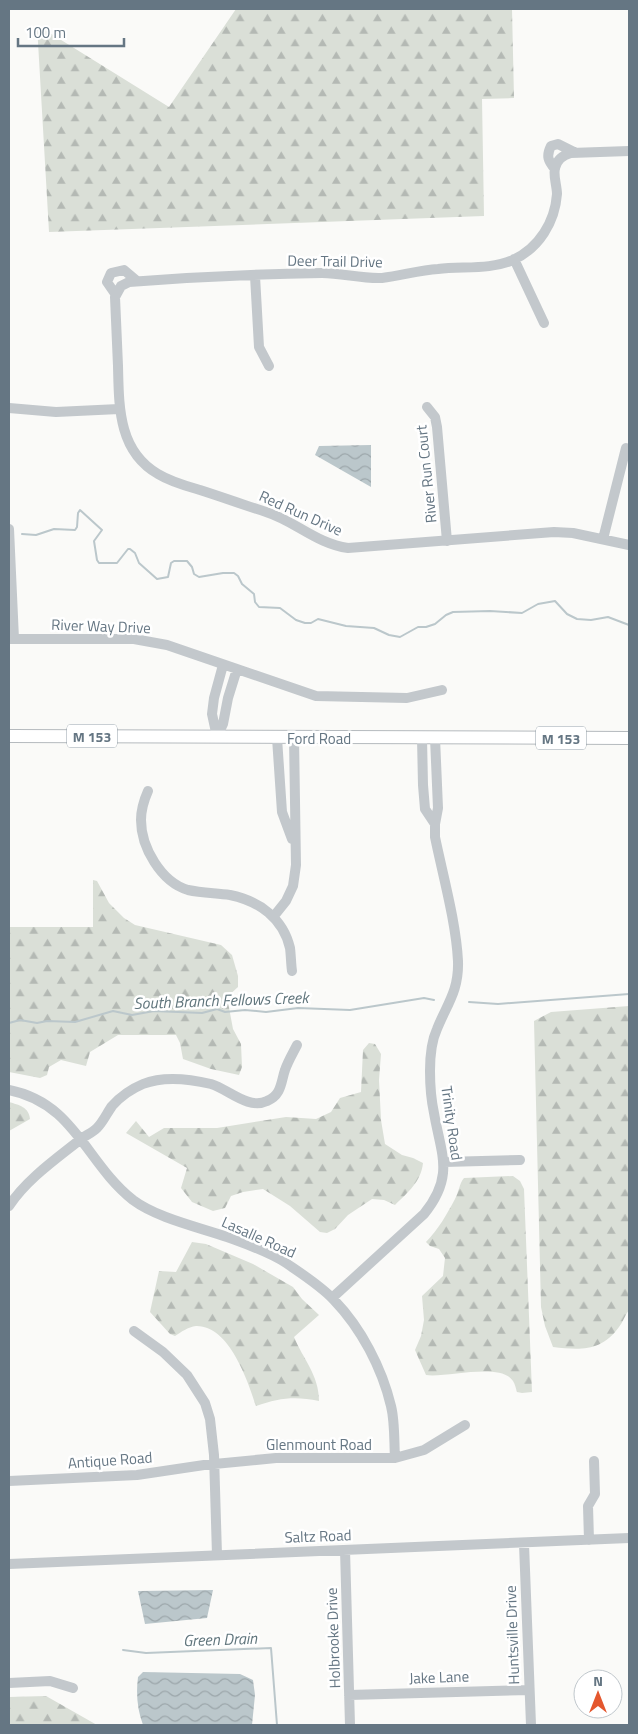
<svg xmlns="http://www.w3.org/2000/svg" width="638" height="1734" font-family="'Titillium Web',sans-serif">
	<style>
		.forest { fill: url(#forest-firs) }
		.water { fill: url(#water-waves) }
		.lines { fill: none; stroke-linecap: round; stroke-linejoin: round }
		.stream { stroke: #bbc7cb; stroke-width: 2 }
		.major-casing { stroke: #b5babe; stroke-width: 14 }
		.minor { stroke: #c3c8cc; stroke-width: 10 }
		.major { stroke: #fff; stroke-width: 12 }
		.labels { text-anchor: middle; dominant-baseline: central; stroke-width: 5; stroke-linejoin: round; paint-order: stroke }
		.shield { fill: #fff; stroke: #939fa8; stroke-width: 1 }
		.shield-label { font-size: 14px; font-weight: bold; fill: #657683 }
		.street-label { font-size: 15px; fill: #657683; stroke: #fff }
		.water-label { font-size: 16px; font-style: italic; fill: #60757c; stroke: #fff }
	</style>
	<defs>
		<pattern id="forest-firs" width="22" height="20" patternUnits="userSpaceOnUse" patternTransform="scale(1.25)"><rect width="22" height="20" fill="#dadfd7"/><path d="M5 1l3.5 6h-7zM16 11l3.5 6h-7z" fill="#b4b9b4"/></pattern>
		<pattern id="water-waves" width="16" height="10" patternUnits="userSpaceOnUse" patternTransform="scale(1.25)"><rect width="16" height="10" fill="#bbc7cb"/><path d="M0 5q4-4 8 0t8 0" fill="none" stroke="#9ca6aa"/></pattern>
	</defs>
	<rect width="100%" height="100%" fill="#fafaf8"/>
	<!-- forest -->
	<path class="forest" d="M236,9H512L514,98L482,99L484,216L49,232L37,25L169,107Z
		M93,880L97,881L109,903L124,918L135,925L221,945L232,955L238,976V987L227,997L233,1029L241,1044L242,1067L239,1075L211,1069L183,1059L180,1043L176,1035H118L90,1052L86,1066L61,1060L49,1067L47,1075L40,1078L9,1072V927H93Z
		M629,1006V1310C625,1315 623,1322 619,1327C601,1352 580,1350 553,1347L545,1326L541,1307L534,1021L551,1012Z
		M369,1043L375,1044L381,1054L379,1080L381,1120L385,1144L402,1155L413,1158L423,1163C421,1182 408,1192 395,1205L384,1200L372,1199L348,1215L335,1229L327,1233L320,1232L290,1206L263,1189L243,1192L231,1196L225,1208L213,1211L192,1202L181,1188L187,1168L126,1133L136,1121L149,1137L164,1128H217L286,1117L316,1119L331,1112L340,1098L361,1092L363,1050Z
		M9,1102C19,1105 29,1107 30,1119L9,1131Z
		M513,1176L520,1181L524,1189L532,1392L522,1393L517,1392C516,1389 515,1384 513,1381C501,1362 446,1378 426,1375L415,1350L421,1336L424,1320L422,1296L443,1276L445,1258L439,1249L430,1246L426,1242C438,1230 447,1214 455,1199C459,1192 459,1184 464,1178Z
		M192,1242L206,1244L253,1264L293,1287L302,1299L319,1315L294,1337C303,1359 319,1375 319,1401C295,1396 279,1398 256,1406C248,1381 229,1325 196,1326C188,1327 181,1332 175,1336L170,1334L150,1312L159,1271L176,1272Z
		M46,1696L97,1725H9V1697Z"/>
	<!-- water -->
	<path class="water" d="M371,445V487L315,455L319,446Z
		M213,1590L207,1618L145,1624L138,1591Z
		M143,1672L240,1674L253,1680L255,1695L252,1725H143C137,1709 136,1693 138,1677Z"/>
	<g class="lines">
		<!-- stream -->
		<path class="stream" d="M22,534L36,535L54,529L75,530L77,527L78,513L80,510L102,530L94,541L97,560L99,563H117L128,549H130L135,553L139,563L157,579L168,577L171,563L174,561H187L192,567L194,574L199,577L223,573H234L238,576L242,584L254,594L255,602L259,607L280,608L296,620L305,623H311L318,619L346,626L374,628L389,635L400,637L418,627H426L435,624L446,615L453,612L490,611L522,613L538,604L555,601L567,614L577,619L591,620L608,617L629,625
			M469,1002L498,1004L629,994
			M9,1023L20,1020L37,1023L47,1021L75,1022L113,1011L132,1015L154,1011L202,1013L217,1009L225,1012L245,1010L266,1012L298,1008L350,1010L424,998L434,1000
			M123,1650L146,1653L271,1648L277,1725"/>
		<defs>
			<path id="major" d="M9,736L629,738"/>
		</defs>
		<!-- major casing -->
		<use href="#major" class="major-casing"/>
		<!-- minor -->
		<path class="minor" d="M629,151L571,153C563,155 557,160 555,168C553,176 557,186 557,194C555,222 539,248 513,260C490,270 463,266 438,269C419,270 401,276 382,278C362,279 342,273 322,273C258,274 193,277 129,282L121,286L115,297C116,320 117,343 118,366C119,406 118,451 158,474C171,482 186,486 200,490C222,497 244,505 266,512C295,521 317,544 348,548L554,532L573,533L629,545
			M555,169C548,161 546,156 551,146L558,144L576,153
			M514,259L544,323
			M255,276L259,347L269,366
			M116,295L107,282L111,273L124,270L137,281
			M427,407L435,417L437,427L447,541
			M9,408L56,412L119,409
			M9,529L14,639
			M603,539L626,448
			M9,639H134L167,645L316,696L407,698L442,690
			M217,737L212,714L214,698L223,665
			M217,737L223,724L228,698L237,669
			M277,738L282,812L292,839
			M422,738L423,785L425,809L435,824L438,808L435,738
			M148,791C144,800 141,809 141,820C141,847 161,882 188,890C202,893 216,893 230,895C259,901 283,918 290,948C291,956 291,964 292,971
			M274,916L286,901L293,886L296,865L294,737
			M9,1090C75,1103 86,1163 133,1200C157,1218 198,1227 227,1237C246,1244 270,1252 286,1263C302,1274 321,1286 334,1300C361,1328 382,1368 391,1406C395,1422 394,1442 395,1458
			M444,1162L520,1160
			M9,1206C27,1179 56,1159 81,1139C86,1135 92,1133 97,1128C103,1122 107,1113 112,1106C120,1097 131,1089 143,1084C163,1076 190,1079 211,1084C228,1089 248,1110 267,1101C282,1095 281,1081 285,1070C288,1061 293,1053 297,1045
			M332,1298L424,1214C455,1176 441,1154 434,1113C431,1099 430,1084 430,1071C430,1057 431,1042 437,1029C447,1004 459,991 458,961C456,922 443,876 435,837V824
			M134,1331L163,1352L187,1375L205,1403L210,1419L214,1455L217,1555
			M9,1481L137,1475L204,1465L276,1458H395L424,1450L465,1425
			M589,1540L588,1506L595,1494L594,1461
			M524,1544L531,1725
			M345,1550L350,1725
			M9,1564L629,1538
			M9,1683L50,1681L73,1688
			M349,1695L529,1690"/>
		<!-- major -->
		<use href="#major" class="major"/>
	</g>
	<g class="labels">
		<!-- shield labels -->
		<g class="shield">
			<rect x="67" y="724.5" width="50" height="23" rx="4"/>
			<rect x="536" y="726.5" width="50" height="23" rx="4"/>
		</g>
		<g class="shield-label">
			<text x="92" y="736">M 153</text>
			<text x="561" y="738">M 153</text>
		</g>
		<!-- street labels -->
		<g class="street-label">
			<text transform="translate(335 261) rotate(1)">Deer Trail Drive</text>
			<text transform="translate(426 474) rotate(-96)">River Run Court</text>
			<text transform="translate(301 513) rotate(24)">Red Run Drive</text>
			<text transform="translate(101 626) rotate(2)">River Way Drive</text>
			<text x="319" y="738">Ford Road</text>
			<text transform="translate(452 1123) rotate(82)">Trinity Road</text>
			<text transform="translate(259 1237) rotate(24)">Lasalle Road</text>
			<text x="319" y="1444">Glenmount Road</text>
			<text transform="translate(110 1460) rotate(-4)">Antique Road</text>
			<text transform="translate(318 1536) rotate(-2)">Saltz Road</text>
			<text transform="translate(512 1635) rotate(-92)">Huntsville Drive</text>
			<text transform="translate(333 1638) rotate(-92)">Holbrooke Drive</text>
			<text transform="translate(439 1677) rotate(-2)">Jake Lane</text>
		</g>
		<!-- water labels -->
		<g class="water-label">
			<text transform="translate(221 1000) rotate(-2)">South Branch Fellows Creek</text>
			<text transform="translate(220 1639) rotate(-2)">Green Drain</text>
		</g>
	</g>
	<!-- border -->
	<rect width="638" height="1734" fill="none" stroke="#657683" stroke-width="20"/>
	<!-- north arrow -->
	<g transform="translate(598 1694)"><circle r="24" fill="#ffffff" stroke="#c1c8cd"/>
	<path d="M0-4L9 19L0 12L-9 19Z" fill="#e4572e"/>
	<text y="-8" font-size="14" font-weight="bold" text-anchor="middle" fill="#657683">N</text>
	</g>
	<!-- scale -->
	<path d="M18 38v8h106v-8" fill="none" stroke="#657683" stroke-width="2.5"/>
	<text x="25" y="38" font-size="15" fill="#657683" stroke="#ffffff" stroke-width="4" paint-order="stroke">100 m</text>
</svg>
